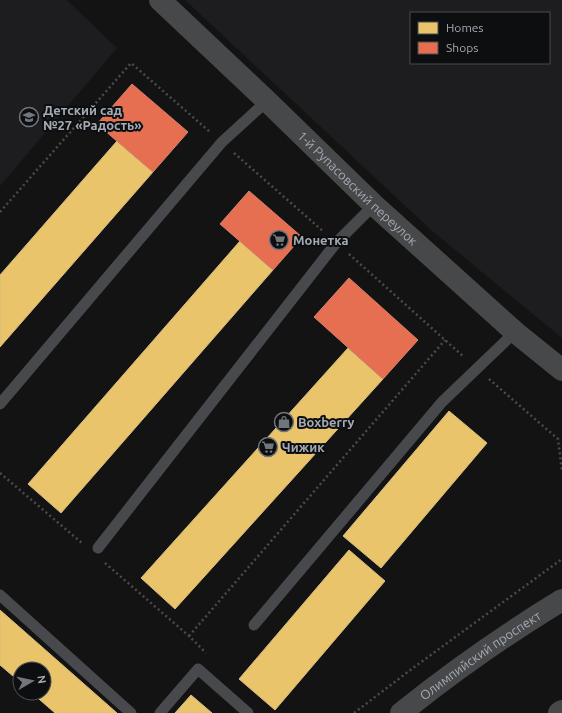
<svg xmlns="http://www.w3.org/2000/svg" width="562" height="713" font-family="Ubuntu,sans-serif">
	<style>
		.built { fill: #1d1d1f; fill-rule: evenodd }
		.homes { fill: #e9c46a; stroke: #d4bc80 }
		.shops { fill: #e76f51; stroke: #d3816f }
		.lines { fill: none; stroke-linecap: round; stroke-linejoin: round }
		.path { stroke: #494b4e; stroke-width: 2.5; stroke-dasharray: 2 3; stroke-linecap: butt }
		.lane { stroke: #47494c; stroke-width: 11 }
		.secondary { stroke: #46484a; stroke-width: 22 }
		.labels { text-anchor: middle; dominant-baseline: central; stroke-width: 4; stroke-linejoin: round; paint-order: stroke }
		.poi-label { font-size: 13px; font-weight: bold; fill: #a4abb4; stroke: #0d0e0f; text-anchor: start }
		.street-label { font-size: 13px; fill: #a4abb4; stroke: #0d0e0f }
	</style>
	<rect width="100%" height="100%" fill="#131313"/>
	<!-- built -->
	<path class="built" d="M0,0H67L117,48L0,186Z
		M185,0H562V338L431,230ZM411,13H549V63H411Z"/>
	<!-- homes -->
	<path class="homes" d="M117,141L153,172L0,347V275Z
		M240,241L273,270L61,513L28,484Z
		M348,348L383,379L175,609L141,578Z
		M449,411L487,443L381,568L343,536Z
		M349,550L385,581L275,710L239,679Z
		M0,610L117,713H55L32,693H44V669H20V682L0,665Z
		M191,695L212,713H175Z"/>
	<!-- shops -->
	<path class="shops" d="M132,84L188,132L153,172L97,124Z
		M249,191L302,237L273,270L220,224Z
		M349,278L418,340L383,379L314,317Z"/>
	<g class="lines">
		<!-- path -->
		<path class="path" d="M234,153L324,232
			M0,212L131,63L210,132
			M349,254L464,357
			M489,379L558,439L562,471
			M0,473L83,544
			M105,563L189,636L206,653
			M189,636L445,340
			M354,713L413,668L562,559"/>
		<!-- lane -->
		<path class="lane" d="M0,404L222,142L267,101
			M98,548L336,243L374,205
			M0,595L131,713
			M254,625L442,402L515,332
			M160,713L198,669L248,713"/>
		<!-- secondary -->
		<g class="secondary">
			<path id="s1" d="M160,0L267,101L374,205L515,332L562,370"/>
			<path id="s2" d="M401,713C452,672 506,634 562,600"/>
			<path d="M559,713L562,711"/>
		</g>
	</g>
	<!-- icons -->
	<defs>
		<symbol id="school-ring" viewBox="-11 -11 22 22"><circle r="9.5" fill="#0d0e0f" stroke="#71767c" stroke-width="1.5"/><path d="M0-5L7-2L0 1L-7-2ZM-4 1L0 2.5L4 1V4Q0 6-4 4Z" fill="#71767c"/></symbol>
		<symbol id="supermarket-ring" viewBox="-11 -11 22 22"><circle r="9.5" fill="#0d0e0f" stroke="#71767c" stroke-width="1.5"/><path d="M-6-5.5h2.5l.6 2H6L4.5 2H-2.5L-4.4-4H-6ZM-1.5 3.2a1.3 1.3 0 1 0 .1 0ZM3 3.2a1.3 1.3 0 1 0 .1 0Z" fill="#71767c"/></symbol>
		<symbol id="shop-ring" viewBox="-11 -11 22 22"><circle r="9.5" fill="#0d0e0f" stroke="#71767c" stroke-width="1.5"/><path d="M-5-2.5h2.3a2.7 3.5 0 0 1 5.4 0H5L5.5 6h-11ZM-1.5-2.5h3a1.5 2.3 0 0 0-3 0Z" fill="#71767c"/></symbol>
	</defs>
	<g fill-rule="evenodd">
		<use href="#school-ring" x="18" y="106" width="22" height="22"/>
		<use href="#supermarket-ring" x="268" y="229" width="22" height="22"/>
		<use href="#shop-ring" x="273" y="411" width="22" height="22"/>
		<use href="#supermarket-ring" x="257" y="436" width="22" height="22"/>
	</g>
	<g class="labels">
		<!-- poi labels -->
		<g class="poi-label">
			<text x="43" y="110">Детский сад<tspan x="43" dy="15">№27 «Радость»</tspan></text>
			<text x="293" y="240">Монетка</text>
			<text x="298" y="422">Boxberry</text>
			<text x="282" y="447">Чижик</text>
		</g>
		<!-- street labels -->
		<g class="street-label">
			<text stroke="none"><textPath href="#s1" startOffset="273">1-й Рупасовский переулок</textPath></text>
			<text stroke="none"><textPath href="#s2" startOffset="98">Олимпийский проспект</textPath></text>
		</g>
	</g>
	<!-- legend -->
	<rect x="410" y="12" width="140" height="52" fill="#0d0e0f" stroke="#494d51"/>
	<rect x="418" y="22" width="20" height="12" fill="#e9c46a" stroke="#494d51"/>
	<text x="446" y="32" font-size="12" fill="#a4abb4">Homes</text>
	<rect x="418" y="42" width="20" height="12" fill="#e76f51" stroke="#494d51"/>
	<text x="446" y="52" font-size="12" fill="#a4abb4">Shops</text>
	<!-- north arrow -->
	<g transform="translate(32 681) rotate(81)"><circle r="19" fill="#0d0e0f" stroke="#494d51"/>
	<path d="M0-3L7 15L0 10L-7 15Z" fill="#71767c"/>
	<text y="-6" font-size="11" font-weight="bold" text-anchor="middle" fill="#a4abb4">N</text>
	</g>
</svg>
